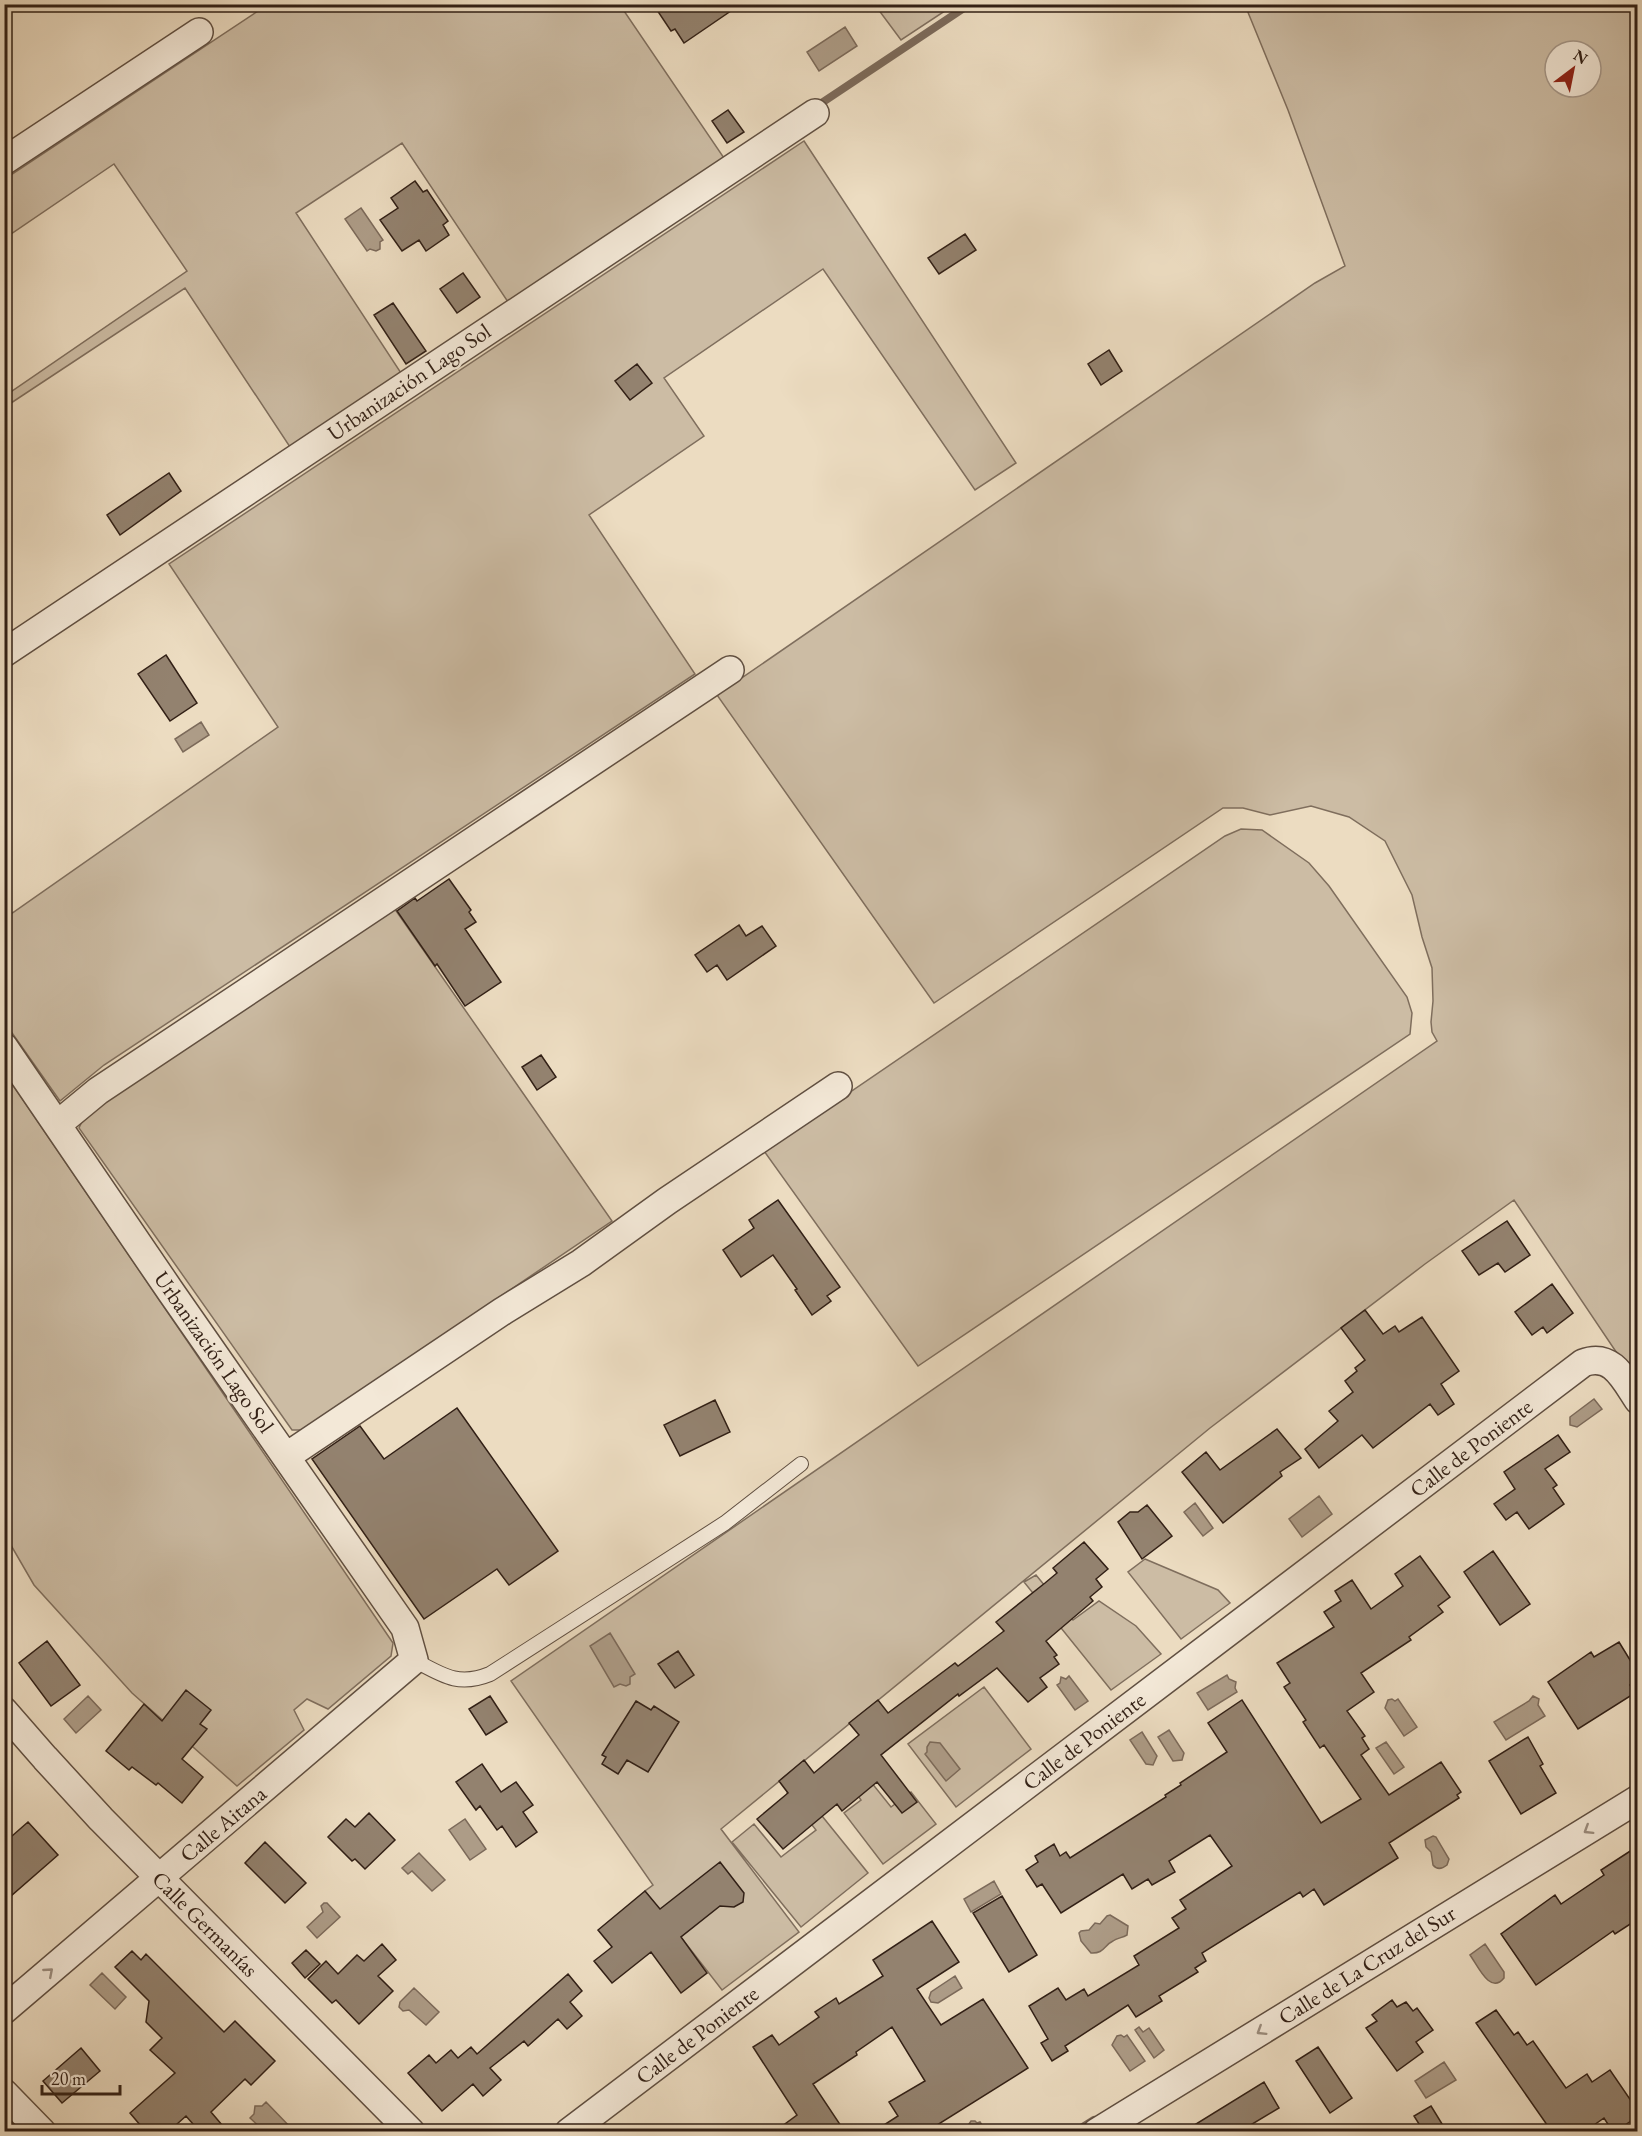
<svg xmlns="http://www.w3.org/2000/svg" width="1642" height="2136" font-family="'EB Garamond',serif">
	<style>
		.green { fill: #ccbca4; stroke: #7f6e5d; stroke-width: 1.5; fill-rule: evenodd }
		.water { fill: #ad9c87; stroke: #7c6a5a; stroke-width: 1.5 }
		.lines { fill: none; stroke-linecap: round; stroke-linejoin: round }
		.stream { stroke: #7c6a5a; stroke-width: 8 }
		.building { fill: #93826f; stroke: #322016; stroke-width: 1.5 }
		.service-casing { stroke: #604f41; stroke-width: 16 }
		.minor-casing { stroke: #604f41; stroke-width: 30 }
		.service { stroke: #f3e8d7; stroke-width: 14 }
		.minor { stroke: #f3e8d7; stroke-width: 27 }
		.oneway { stroke: #9c8e80 }
		.labels { text-anchor: middle; dominant-baseline: central; stroke-width: 5; stroke-linejoin: round; paint-order: stroke }
		.street-label { font-size: 22px; fill: #322016; stroke: #f3e8d7 }
	</style>
	<rect width="100%" height="100%" fill="#ecdcc1"/>
	<filter id="stains"><feTurbulence type="fractalNoise" baseFrequency=".00333" numOctaves="4"/><feColorMatrix values="0 0 0 0 .2 0 0 0 0 .09 0 0 0 0 .02 0 0 0 .5 -.17"/></filter>
	<radialGradient id="worn" r=".72"><stop offset=".6" stop-color="#630" stop-opacity="0"/><stop offset="1" stop-color="#630" stop-opacity=".3"/></radialGradient>
	<!-- green -->
	<path class="green" d="M267,5H620L724,158L508,302L402,143L296,213L401,373L290,447L185,288L5,407V396L187,271L114,164L5,238V179Z
		M875,5H954L901,40Z
		M1245,5H1637V1383L1514,1200L1425,1264L1210,1428L721,1829L799,1932L722,1990L645,1891L653,1885L511,1681L1437,1041L1432,1032L1431,1022L1433,1001L1432,968L1422,937L1412,895L1385,841L1349,817L1311,806L1270,815L1243,808H1223L934,1003L717,695L1315,283L1345,266L1288,110ZM1555,51H1591V87H1555Z
		M804,141L1016,463L975,490L823,269L664,378L704,436L589,515L695,674L104,1065L60,1101L5,1023L4,919L278,727L169,564Z
		M1241,829L1262,830L1309,863L1329,886L1407,997L1412,1013L1410,1034L918,1366L764,1151L1225,836Z
		M392,905L612,1221L303,1430H292L79,1128L84,1117Z
		M4,1072L393,1643L391,1656L328,1709L307,1699L294,1710L304,1730L237,1786L132,1693L34,1585L5,1535Z
		M1145,1559L1218,1590L1230,1603L1181,1639L1128,1572Z
		M1036,1575L1073,1620L1099,1601L1136,1626L1161,1654L1111,1690L1024,1582Z
		M984,1687L1031,1749L956,1807L908,1744Z
		M867,1777L891,1807L911,1792L936,1824L883,1864L844,1813L861,1800L853,1788Z
		M797,1785L868,1873L801,1927L732,1842L754,1824L781,1857L816,1830L787,1793Z
		M5,2108L28,2131H5Z"/>
	<!-- water -->
	<path class="water" d="M845,27L857,46L819,71L807,52Z
		M361,208L383,240L380,242V249L376,251L370,249L367,251L345,219Z
		M201,722L209,735L183,752L175,739Z
		M1594,1399L1602,1409L1577,1427L1570,1425V1417Z
		M1319,1496L1332,1514L1302,1537L1289,1519Z
		M1195,1503L1213,1528L1203,1536L1184,1512Z
		M610,1633L635,1674L630,1677V1684L626,1686L620,1684L614,1687L590,1646Z
		M1227,1675L1229,1679L1236,1682L1235,1688L1237,1692L1208,1710L1197,1693Z
		M1069,1676L1088,1701L1075,1710L1057,1685L1060,1683L1061,1677L1066,1679Z
		M88,1696L101,1710L76,1733L64,1719Z
		M1533,1696L1539,1699L1538,1705L1545,1716L1506,1740L1494,1722L1529,1701Z
		M1392,1699L1395,1701L1398,1699L1417,1727L1404,1736L1385,1708L1388,1700Z
		M1169,1730L1184,1753L1182,1760L1173,1761L1158,1737Z
		M1142,1732L1157,1756L1153,1765L1146,1764L1130,1740Z
		M930,1742L940,1743L960,1769L946,1781L925,1754L927,1752V1747Z
		M1386,1742L1404,1767L1394,1774L1376,1748Z
		M465,1819L486,1849L470,1860L449,1830Z
		M1433,1836L1436,1837L1449,1859L1447,1865C1442,1869 1437,1870 1433,1865L1431,1852L1426,1847L1425,1840Z
		M419,1853L445,1880L432,1891L412,1871L408,1874L402,1868Z
		M994,1881L1001,1894L971,1912L964,1899Z
		M324,1903H327L340,1917L317,1938L307,1927L323,1912L321,1906Z
		M1110,1915L1128,1926L1127,1935C1122,1938 1117,1938 1113,1941C1104,1945 1104,1954 1091,1953L1081,1941L1079,1933L1081,1931L1089,1930L1095,1923L1100,1924L1107,1916Z
		M1485,1944L1504,1972V1978C1490,1995 1478,1966 1470,1955Z
		M102,1973L126,1997L115,2009L90,1985Z
		M955,1976L962,1988L938,2003L931,2002L929,1998L931,1992Z
		M414,1988L439,2012L426,2025L409,2010L403,2011L399,2007L400,2002Z
		M1139,2027L1143,2032L1149,2028L1164,2050L1154,2058L1135,2030Z
		M1121,2035L1124,2037L1127,2035L1145,2061L1130,2071L1112,2045L1117,2036Z
		M1444,2062L1456,2080L1426,2098L1415,2081Z
		M266,2102L294,2131H264L250,2118L254,2114L255,2106H262Z
		M971,2121H975L977,2123L980,2122L986,2131H969L968,2129L970,2128L969,2124Z"/>
	<g class="lines">
		<!-- stream -->
		<path class="stream" d="M814,108L970,4
			M1075,2132L1094,2120"/>
	</g>
	<!-- building -->
	<path class="building" d="M653,4H741L684,43L675,29L671,31Z
		M728,110L744,132L727,143L712,121Z
		M415,181L423,192L427,190L448,221L443,225L449,235L426,251L419,240L402,251L380,220L398,208L391,198Z
		M965,234L976,250L939,274L928,258Z
		M463,273L480,297L457,313L440,289Z
		M393,303L426,351L406,364L374,315Z
		M1109,350L1122,371L1101,385L1088,364Z
		M637,364L652,383L630,400L615,381Z
		M169,473L181,491L120,535L107,515Z
		M166,655L197,703L170,721L138,674Z
		M449,879L471,910L469,912L476,922L465,929L501,982L465,1006L437,964L435,966L397,911L415,898L417,901Z
		M739,925L746,936L762,926L776,946L727,980L717,965L707,972L695,955Z
		M541,1055L556,1077L537,1090L522,1067Z
		M778,1200L840,1287L827,1296L831,1301L812,1315L795,1290L797,1289L773,1255L741,1277L723,1250L754,1228L749,1220Z
		M1507,1221L1530,1255L1505,1272L1498,1263L1479,1275L1462,1251Z
		M1552,1284L1573,1313L1547,1333L1543,1327L1532,1335L1515,1312Z
		M1365,1310L1383,1334L1395,1326L1399,1332L1422,1317L1459,1371L1441,1384L1454,1404L1438,1415L1430,1404L1373,1448L1362,1435L1319,1468L1305,1449L1338,1421L1329,1411L1353,1392L1345,1381L1357,1371L1355,1368L1365,1360L1341,1328Z
		M715,1400L730,1432L680,1456L664,1425Z
		M457,1408L558,1551L509,1585L497,1569L424,1619L312,1459L360,1426L384,1459Z
		M1277,1429L1301,1458L1280,1472L1282,1476L1223,1523L1182,1472L1206,1452L1220,1470Z
		M1558,1435L1570,1452L1545,1469L1557,1485L1553,1488L1564,1504L1529,1529L1517,1512L1506,1520L1494,1504L1515,1489L1504,1472Z
		M1147,1505L1172,1536L1142,1559L1118,1522L1130,1512H1138Z
		M1084,1542L1108,1569L1096,1579L1102,1587L1090,1597L1093,1601L1046,1641L1057,1655L1054,1657L1059,1664L1040,1678L1047,1687L1028,1702L997,1668L959,1696L958,1694L881,1755L917,1802L902,1813L877,1782L842,1811L837,1804L783,1849L757,1819L788,1793L779,1781L804,1760L814,1773L859,1735L849,1723L878,1700L888,1713L955,1663L958,1666L1004,1631L996,1622L1045,1583L1057,1573L1053,1568Z
		M1493,1551L1530,1604L1500,1625L1464,1572Z
		M1420,1556L1450,1597L1438,1606L1443,1612L1409,1637L1411,1640L1361,1673L1374,1692L1347,1711L1365,1736L1362,1738L1369,1749L1361,1755L1389,1795L1441,1762L1461,1792L1457,1795L1459,1798L1389,1843L1398,1858L1324,1905L1314,1889L1303,1897L1300,1892L1202,1953L1206,1961L1195,1968L1198,1972L1159,1996L1162,2001L1136,2017L1128,2005L1065,2046L1068,2051L1052,2061L1041,2043L1048,2039L1029,2006L1058,1988L1066,2000L1084,1989L1088,1996L1139,1965L1134,1956L1179,1928L1172,1918L1186,1909L1180,1900L1232,1866L1210,1835L1169,1861L1175,1872L1152,1885L1148,1879L1132,1889L1123,1874L1061,1913L1042,1884L1037,1887L1026,1870L1038,1862L1035,1856L1054,1844L1060,1856L1066,1852L1070,1858L1166,1797L1165,1795L1181,1785L1180,1783L1227,1752L1208,1723L1242,1700L1321,1823L1361,1799L1324,1745L1320,1748L1303,1722L1306,1720L1284,1687L1290,1683L1277,1663L1334,1627L1324,1612L1341,1601L1335,1591L1352,1580L1371,1609L1403,1586L1395,1574Z
		M47,1641L80,1685L51,1706L19,1663Z
		M1619,1642L1638,1673V1680L1630,1685L1635,1693L1578,1729L1548,1682L1591,1652L1594,1657Z
		M678,1651L694,1675L675,1688L658,1664Z
		M186,1690L211,1710L200,1724L207,1729L182,1759L203,1777L182,1803L158,1783L156,1785L132,1767L129,1770L106,1751L144,1704L162,1721Z
		M490,1696L507,1722L486,1735L469,1709Z
		M636,1701L651,1710L654,1706L679,1722L648,1772L627,1760L618,1774L602,1764L606,1757L602,1755Z
		M1528,1737L1543,1764L1540,1766L1556,1793L1521,1814L1489,1761Z
		M482,1764L501,1792L516,1782L533,1805L523,1812L537,1832L516,1847L502,1826L497,1830L480,1806L476,1810L456,1782Z
		M369,1813L395,1840L365,1869L355,1859L352,1861L328,1837L346,1819L355,1827Z
		M28,1822L58,1855L4,1902V1843Z
		M265,1842L306,1883L285,1903L245,1863Z
		M1638,1846V1919L1615,1934L1613,1931L1536,1985L1501,1934L1555,1895L1561,1904L1604,1875L1601,1870Z
		M720,1862L744,1893L743,1902L734,1907L720,1906L681,1937L707,1973L681,1993L651,1952L612,1983L594,1961L612,1947L598,1930L645,1891L660,1909Z
		M1002,1896L1037,1955L1009,1972L973,1913Z
		M932,1921L959,1962L917,1989L941,2025L983,1999L1028,2068L926,2132H873L898,2116L889,2102L925,2081L892,2027L856,2052L857,2055L813,2084L845,2132H774L797,2115L753,2047L772,2035L779,2045L819,2017L815,2012L836,1998L839,2004L883,1976L873,1960Z
		M382,1944L396,1960L378,1976L393,1991L359,2024L336,2000L332,2003L308,1979L326,1961L338,1974L357,1955L364,1961Z
		M306,1950L320,1964L305,1978L292,1963Z
		M132,1951L141,1960L146,1954L224,2032L235,2021L275,2061L251,2085L245,2079L211,2112L228,2132H200L186,2116L168,2132H146L130,2113L175,2073L150,2050L162,2038L146,2022L149,2001L115,1967Z
		M568,1974L582,1991L570,2002L582,2016L567,2029L558,2019L528,2046L524,2041L490,2068L501,2080L483,2096L473,2084L442,2111L408,2073L429,2055L436,2063L451,2050L458,2058L471,2047L477,2054Z
		M1392,2000L1397,2007L1406,2002L1413,2011L1417,2008L1433,2030L1416,2042L1423,2052L1397,2071L1366,2028L1377,2021L1372,2015Z
		M1496,2010L1514,2035L1518,2032L1527,2045L1533,2041L1566,2088L1587,2074L1592,2082L1610,2070L1638,2111V2116L1615,2132H1613L1604,2118L1584,2132H1552L1476,2023Z
		M1318,2047L1352,2098L1330,2113L1296,2061Z
		M81,2048L100,2071L62,2103L43,2081Z
		M1264,2082L1279,2108L1239,2132H1183Z
		M1431,2106L1447,2132H1424L1414,2116Z"/>
	<g class="lines">
		<defs>
			<path id="service" d="M414,1660C442,1675 458,1687 490,1674L725,1523L801,1464"/>
			<path id="minor" d="M4,161L199,32
				M4,653L815,113
				M4,1047L171,1292L405,1628L414,1660L4,2010
				M58,1124L98,1091L730,670
				M287,1456L503,1311L581,1263L667,1201L838,1086
				M4,1711L45,1758L101,1819L411,2132
				M4,2093L42,2132
				M569,2132L1583,1363C1612,1352 1624,1379 1638,1400
				M1097,2132L1638,1799"/>
		</defs>
		<!-- service casing -->
		<use href="#service" class="service-casing"/>
		<!-- minor casing -->
		<use href="#minor" class="minor-casing"/>
		<!-- service -->
		<use href="#service" class="service"/>
		<!-- minor -->
		<use href="#minor" class="minor"/>
	</g>
	<!-- one-way arrows -->
	<defs><path id="oneway-chevron" d="M-2-3.5L2.5 0L-2 3.5" fill="none" stroke-width="1.6" stroke-linecap="round" stroke-linejoin="round" transform="scale(1.5)"/></defs>
	<g class="oneway">
		<use href="#oneway-chevron" transform="translate(1588 1830) rotate(148)"/>
		<use href="#oneway-chevron" transform="translate(49 1972) rotate(-41)"/>
		<use href="#oneway-chevron" transform="translate(1261 2031) rotate(148)"/>
	</g>
	<g class="labels">
		<!-- street labels -->
		<g class="street-label">
			<text transform="translate(409 382) rotate(-34)">Urbanización Lago Sol</text>
			<text transform="translate(214 1352) rotate(55)">Urbanización Lago Sol</text>
			<text transform="translate(1471 1448) rotate(-37)">Calle de Poniente</text>
			<text transform="translate(1084 1741) rotate(-37)">Calle de Poniente</text>
			<text transform="translate(223 1824) rotate(-40)">Calle Aitana</text>
			<text transform="translate(205 1924) rotate(45)">Calle Germanías</text>
			<text transform="translate(1367 1965) rotate(-32)">Calle de La Cruz del Sur</text>
			<text transform="translate(697 2035) rotate(-37)">Calle de Poniente</text>
		</g>
	</g>
	<!-- margin -->
	<rect width="1642" height="2136" fill="none" stroke="#ecdcc1" stroke-width="24"/>
	<rect x="6" y="6" width="1630" height="2124" fill="none" stroke="#322016" stroke-width="3"/>
	<rect x="12" y="12" width="1618" height="2112" fill="none" stroke="#322016" stroke-width="1.5"/>
	<!-- north arrow -->
	<g transform="translate(1573 69) rotate(32)"><circle r="28" fill="#f3e8d7" stroke="#a6988a" stroke-width="1.5"/>
	<path d="M0-4.5L10 22L0 15L-10 22Z" fill="#8f2418"/>
	<text y="-9" font-size="16" font-weight="bold" text-anchor="middle" fill="#322016">N</text>
	</g>
	<!-- scale -->
	<path d="M42 2085v9h78v-9" fill="none" stroke="#322016" stroke-width="3"/>
	<text x="51" y="2085" font-size="18" fill="#322016" stroke="#f3e8d7" stroke-width="4.5" paint-order="stroke">20 m</text>
	<rect width="100%" height="100%" filter="url(#stains)"/>
	<rect width="100%" height="100%" fill="url(#worn)"/>
</svg>
